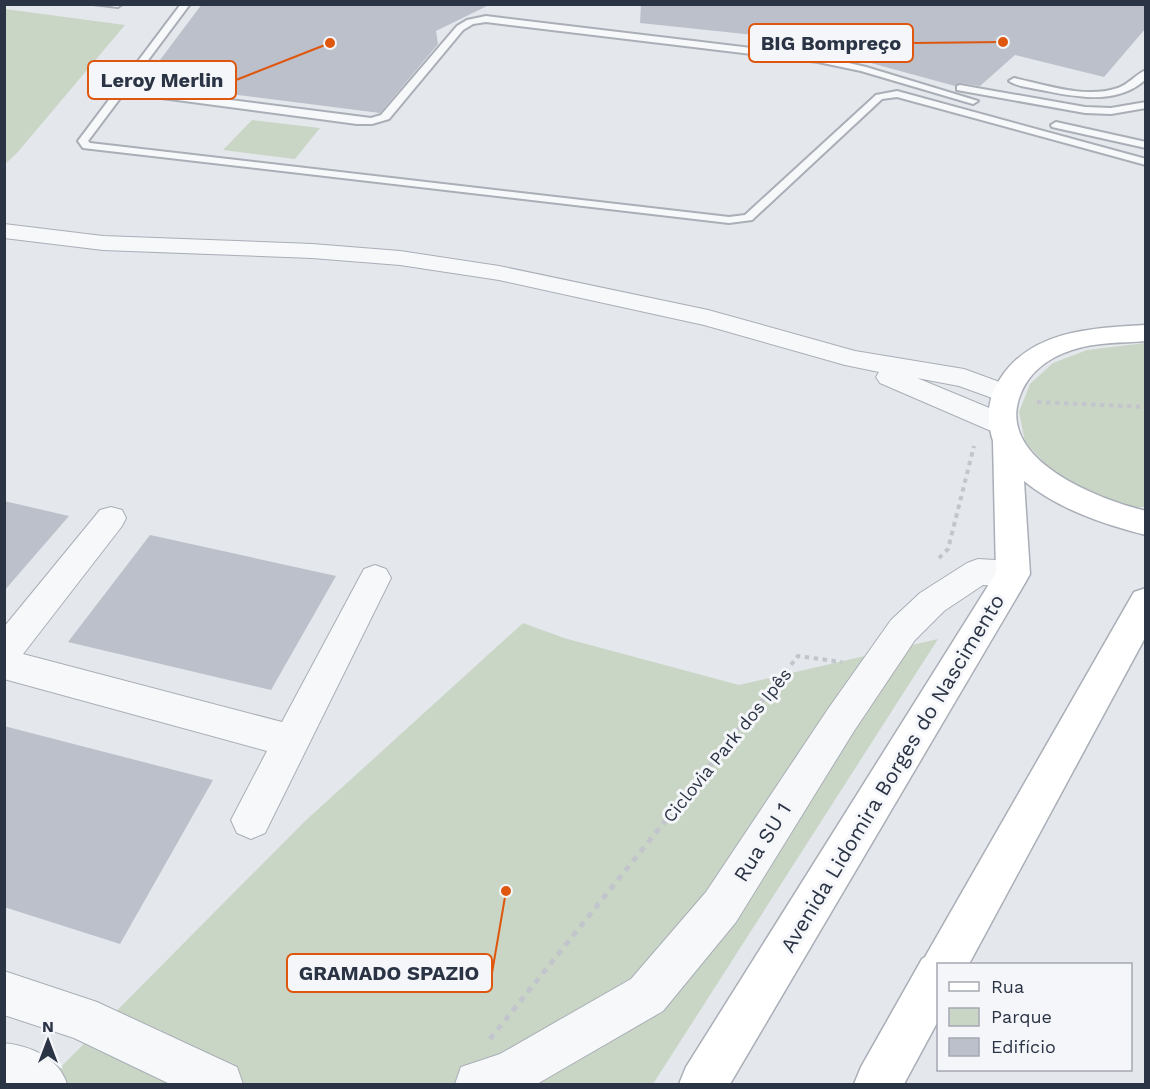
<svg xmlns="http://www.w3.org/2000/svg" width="1150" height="1089" font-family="'Work Sans',sans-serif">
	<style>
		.green { fill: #c9d6c5 }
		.building { fill: #bbc0ca }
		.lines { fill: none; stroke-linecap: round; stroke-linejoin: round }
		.lane-casing { stroke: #a9aeb7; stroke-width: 4 }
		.street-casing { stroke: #a9aeb7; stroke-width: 2 }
		.secondary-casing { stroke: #a9aeb7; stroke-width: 3 }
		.path-far2 { stroke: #c2c5cb; stroke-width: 3; stroke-dasharray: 4 4; stroke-linecap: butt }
		.path-far1 { stroke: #c2c5cb; stroke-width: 4; stroke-dasharray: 4.5 4.5; stroke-linecap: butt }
		.path { stroke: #c2c5cb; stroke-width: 5; stroke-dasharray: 6 6; stroke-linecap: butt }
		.lane { fill: #f7f8fa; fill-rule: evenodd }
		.street { fill: #f7f8fa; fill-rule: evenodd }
		.secondary { fill: #fff; fill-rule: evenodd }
		.labels { text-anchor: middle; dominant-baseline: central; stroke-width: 6; stroke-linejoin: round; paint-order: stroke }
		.street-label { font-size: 18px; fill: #2b3445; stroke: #f4f6f9 }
		.near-street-label { font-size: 21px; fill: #2b3445; stroke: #f4f6f9 }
		.leader { fill: none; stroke: #df570f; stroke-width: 2 }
		.callout-dot { fill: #df570f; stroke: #f4f6f9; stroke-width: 2 }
		.callout { fill: #f4f6f9; stroke: #df570f; stroke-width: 2 }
		.callout-label { font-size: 20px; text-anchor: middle; font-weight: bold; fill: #2b3445 }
	</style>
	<rect width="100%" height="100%" fill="#e4e7ec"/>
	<!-- green -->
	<path class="green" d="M5,9L125,25L17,153L5,164Z
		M252,120L320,128L295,159L223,150Z
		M1145,343V507H1134L1088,492L1050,469L1025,442L1019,412L1030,384L1053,363L1087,350Z
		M523,623L564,638L739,685L938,639L653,1084H44L304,822Z"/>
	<!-- building -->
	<path class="building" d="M202,4H491L436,31L438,44L380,113L183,88L208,66L160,60Z
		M641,4H1146V28L1104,77L1015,55L980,86L960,83L955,86L845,56L847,48L810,44L812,41L640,23Z
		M4,501L69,516L4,591Z
		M150,535L336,576L271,690L68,642Z
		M4,726L213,780L120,944L4,907Z"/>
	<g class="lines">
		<defs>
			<path id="lane" d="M93,4H122L118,7Z
				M181,4H190L128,87L371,118L381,115L457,26L467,20L486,16L818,56L866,67L978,101L973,104L861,71L818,62L486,22L473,24L463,30L389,119L372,124H357L124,93L88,141L90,143L729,217L745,215L876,95L897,91L1146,159V165L897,97L882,99L752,220L729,223L83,148L78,141Z
				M1146,70V79C1116,107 1072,96 1036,89C1027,87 1016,86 1009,81L1014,78C1046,85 1086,99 1118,88C1129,84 1135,75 1146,70Z
				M960,85L1085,107L1111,108L1146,102V108L1111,114L1085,113L957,90V86Z
				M1056,122L1146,142V148L1052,127L1051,125Z"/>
			<path id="street" d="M4,224L103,236L312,244L400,251L499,266L708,310L855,351L964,369L1016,388L1020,394L1016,400L1006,403L959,386L917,378L1011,417L1015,424L1011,431L1001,434L991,431L880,383L876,377L879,372L845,365L704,325L499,280L400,265L312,258L103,250L4,238Z
				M111,507L122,510L126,518L122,526L23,654L282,722L364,569L375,565L386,569L391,578L265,833L251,839L237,833L231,820L267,751L4,679V627L100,510Z
				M978,559L1013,561L1024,565L1029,574L1024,583L1013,587L983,585L944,611L915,640L854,731L736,922L663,1011L537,1084H455L461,1067L500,1054L631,979L706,892L828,709L891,620L920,593L967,563Z
				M4,971L97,1002L237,1067L243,1084H170L74,1038L4,1015Z
				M4,1043C31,1046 59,1058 67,1084H4Z"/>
			<path id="secondary" d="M1146,325V341C1122,343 1095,342 1072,350C1050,357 1030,371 1021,393C993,459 1097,499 1146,511V535C1102,524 1059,509 1024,481L1030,574L1025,583L730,1084H679L686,1067L996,573L993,441C986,418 987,400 1000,379C1031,330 1093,328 1146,325Z
				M1146,588V636L969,964H938V1021L904,1084H854L861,1067L922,959L925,957L1134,592Z"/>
		</defs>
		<!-- lane casing -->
		<use href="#lane" class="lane-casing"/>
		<!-- street casing -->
		<use href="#street" class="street-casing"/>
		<!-- secondary casing -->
		<use href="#secondary" class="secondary-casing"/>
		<!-- path-far2 -->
		<path class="path-far2" d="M1037,402H1040"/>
		<!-- path-far1 -->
		<path class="path-far1" d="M1037,402L1146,407
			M939,558L948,549L974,446
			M763,700L798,656L842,662"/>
		<!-- path -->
		<path class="path" d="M490,1039L764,698"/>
		<!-- lane -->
		<use href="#lane" class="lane"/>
		<!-- street -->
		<use href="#street" class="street"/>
		<!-- secondary -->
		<use href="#secondary" class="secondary"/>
	</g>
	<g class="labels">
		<!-- street labels -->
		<g class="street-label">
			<text transform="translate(727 745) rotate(-51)">Ciclovia Park dos Ipês</text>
		</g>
		<!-- near-street labels -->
		<g class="near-street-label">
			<text transform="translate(892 773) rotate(-59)">Avenida Lidomira Borges do Nascimento</text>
			<text transform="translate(762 842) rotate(-58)">Rua SU 1</text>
		</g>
	</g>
	<!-- callouts -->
	<path class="leader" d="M1003 42L913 43M330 43L236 80M506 891L492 973"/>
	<g class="callout-dot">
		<circle cx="1003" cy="42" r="6"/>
		<circle cx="330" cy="43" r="6"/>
		<circle cx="506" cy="891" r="6"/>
	</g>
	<g class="callout">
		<rect x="749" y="24" width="164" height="38" rx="6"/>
		<rect x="88" y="61" width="148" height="38" rx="6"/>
		<rect x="287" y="954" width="205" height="38" rx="6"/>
	</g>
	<g class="callout-label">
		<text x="831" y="50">BIG Bompreço</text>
		<text x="162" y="87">Leroy Merlin</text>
		<text x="389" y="980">GRAMADO SPAZIO</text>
	</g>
	<!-- border -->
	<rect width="1150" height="1089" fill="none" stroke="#2b3445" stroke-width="12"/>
	<!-- legend -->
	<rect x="937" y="963" width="195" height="108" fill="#f4f6f9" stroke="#a4a8b1" stroke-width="1.5"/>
	<rect x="949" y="982" width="30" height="9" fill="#ffffff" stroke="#a4a8b1" stroke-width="1.5"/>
	<text x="991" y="993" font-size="18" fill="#2b3445">Rua</text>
	<rect x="949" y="1008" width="30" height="18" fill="#c9d6c5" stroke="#a4a8b1" stroke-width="1.5"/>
	<text x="991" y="1023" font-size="18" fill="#2b3445">Parque</text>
	<rect x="949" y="1038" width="30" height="18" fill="#bbc0ca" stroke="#a4a8b1" stroke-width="1.5"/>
	<text x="991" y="1053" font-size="18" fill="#2b3445">Edifício</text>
	<!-- north arrow -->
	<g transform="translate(48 1041)" stroke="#f4f6f9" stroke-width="4.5" paint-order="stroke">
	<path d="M0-4.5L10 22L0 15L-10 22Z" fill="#2b3445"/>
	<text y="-9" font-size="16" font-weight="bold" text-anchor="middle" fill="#2b3445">N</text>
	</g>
</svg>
